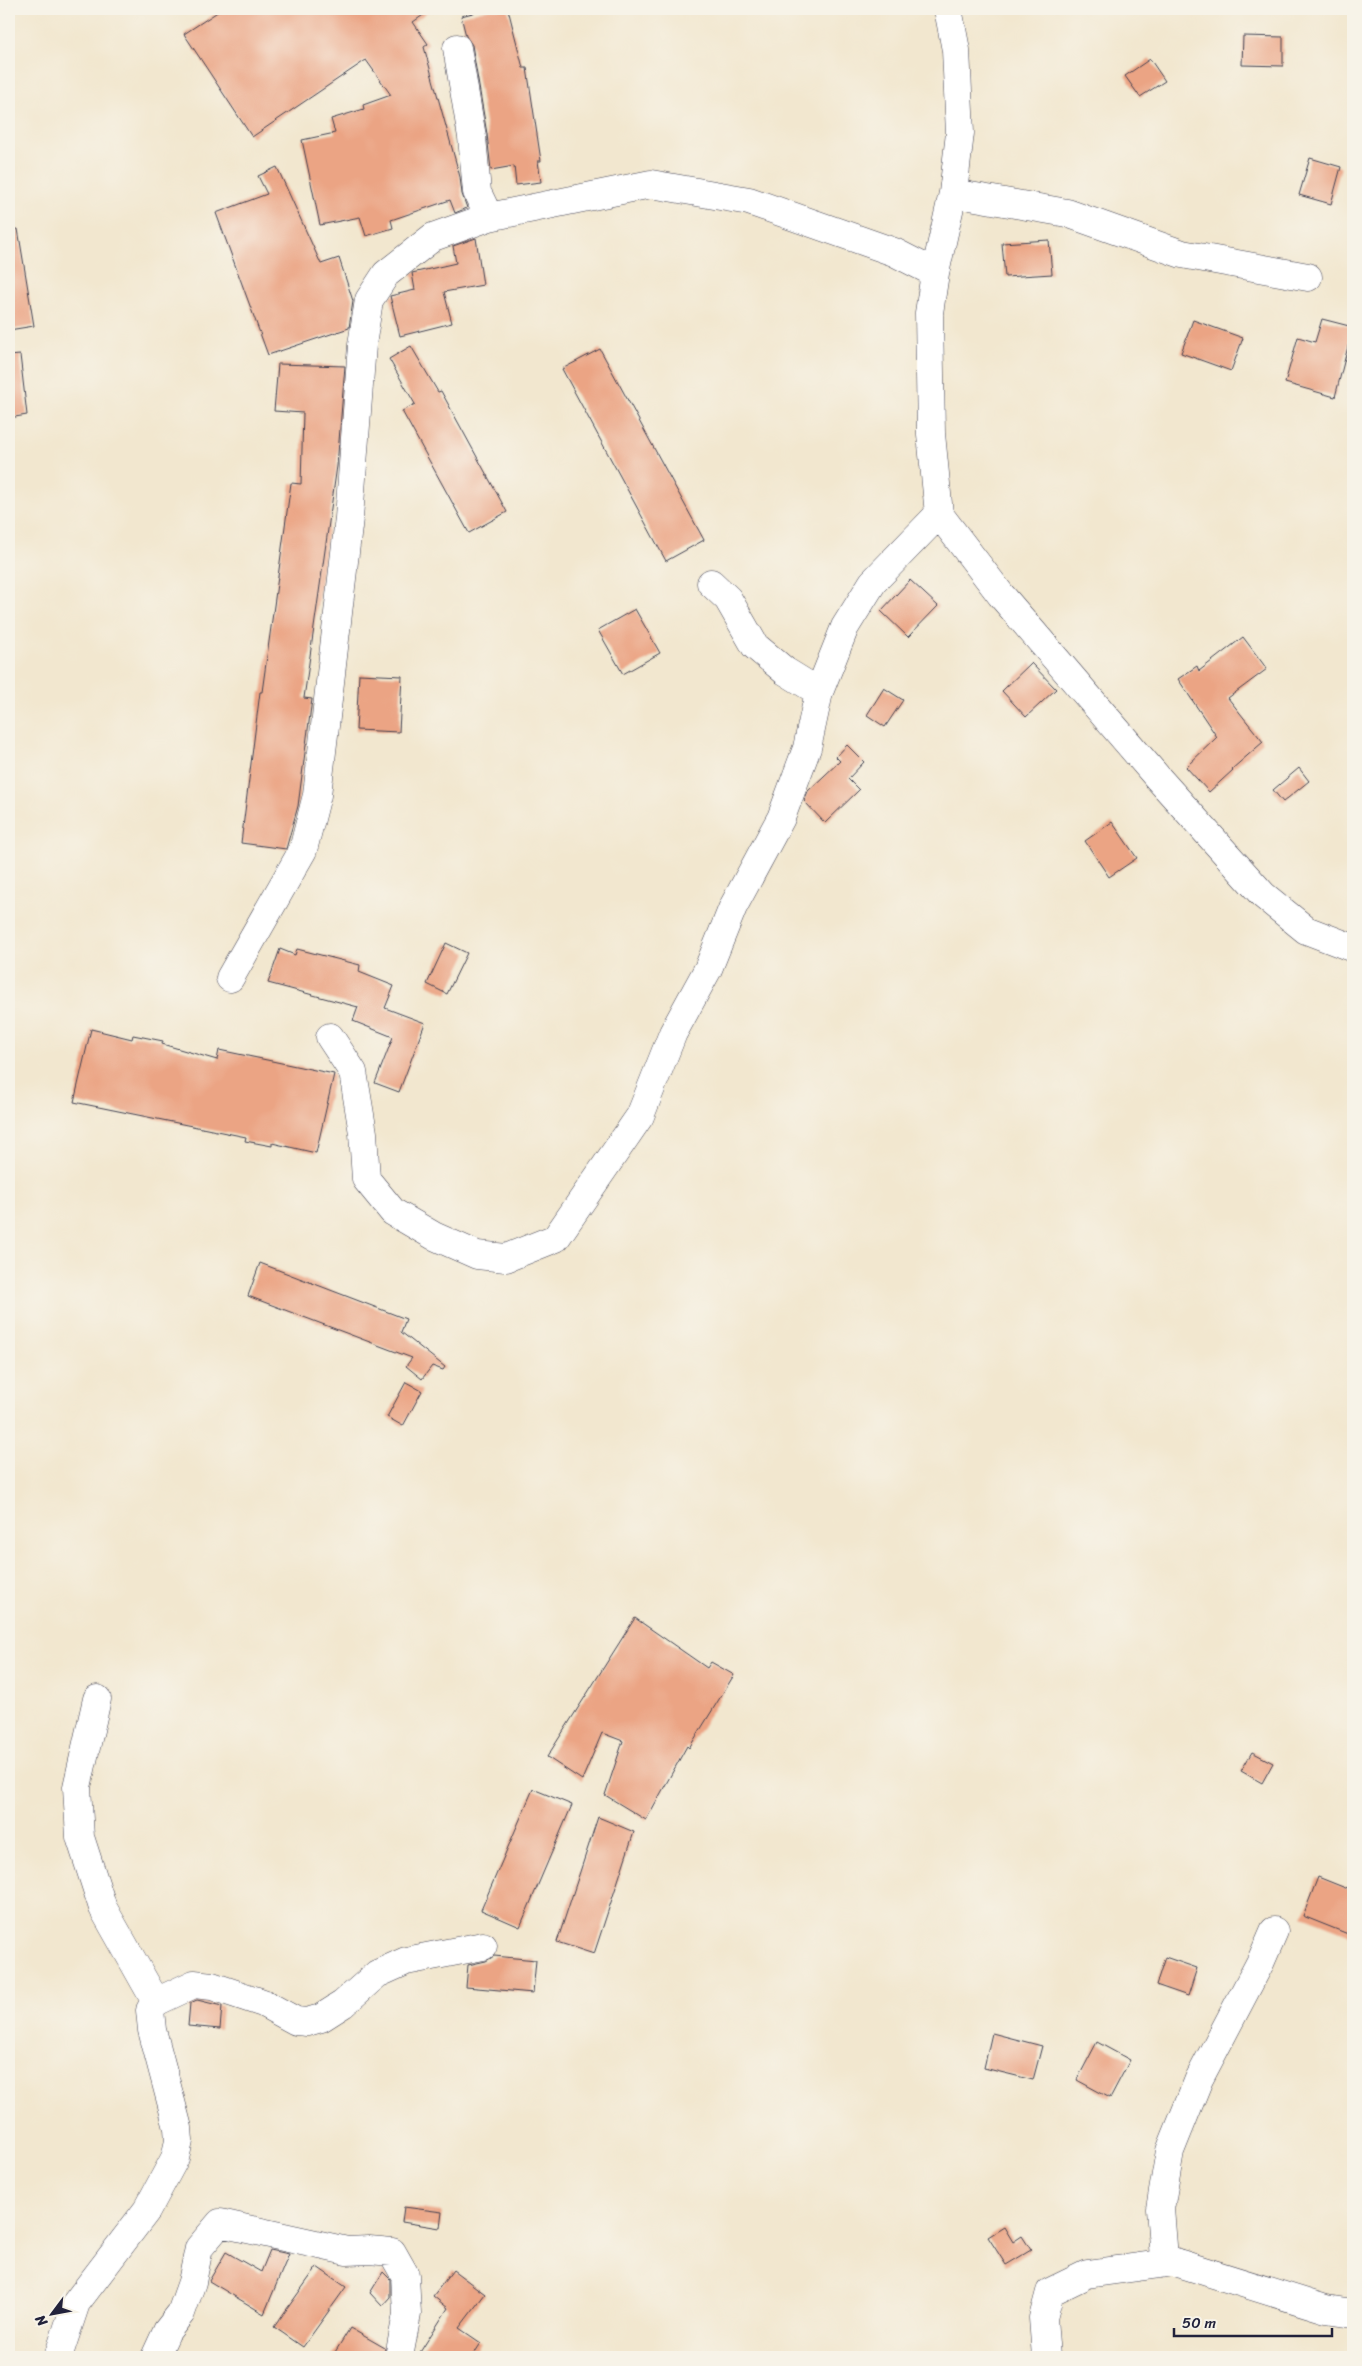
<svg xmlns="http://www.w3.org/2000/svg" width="1362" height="2366" font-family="Sriracha,sans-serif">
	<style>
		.building { fill: #eba484 }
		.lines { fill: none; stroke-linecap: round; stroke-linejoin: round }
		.minor-casing { stroke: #414051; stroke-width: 29 }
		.minor { stroke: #fff; stroke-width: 28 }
	</style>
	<rect width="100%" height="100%" fill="#f7f3e8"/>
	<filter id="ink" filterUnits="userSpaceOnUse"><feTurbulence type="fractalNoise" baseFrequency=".02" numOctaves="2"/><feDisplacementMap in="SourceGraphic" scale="10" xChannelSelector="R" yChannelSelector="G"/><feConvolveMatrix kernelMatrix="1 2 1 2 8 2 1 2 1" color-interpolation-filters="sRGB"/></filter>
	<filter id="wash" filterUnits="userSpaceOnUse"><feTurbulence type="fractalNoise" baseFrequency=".0096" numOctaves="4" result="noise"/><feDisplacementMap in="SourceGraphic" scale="20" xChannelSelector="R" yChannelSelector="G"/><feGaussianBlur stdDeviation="1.12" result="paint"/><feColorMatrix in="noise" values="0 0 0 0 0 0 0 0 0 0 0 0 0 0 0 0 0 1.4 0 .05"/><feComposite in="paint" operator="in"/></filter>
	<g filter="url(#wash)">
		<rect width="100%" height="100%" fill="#f2e7cf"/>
		<g id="blocks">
			<!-- building -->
			<path class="building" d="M222,9H432L413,22L428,44L424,47L460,177L462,194L467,208L455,213L450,200L391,220L393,228L366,236L360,217L320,225L302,140L335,133L331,119L364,109L363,105L391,95L366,60L252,137L184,34Z
				M489,9H508L523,68H527L541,161H538L541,182L516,185L514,166L491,170L487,134L472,45L466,36L461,16Z
				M1243,36L1283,37V66L1242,65Z
				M1150,59L1165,81L1140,97L1125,76Z
				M1310,158L1341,167L1331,204L1299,195Z
				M277,167L321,264L339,258L353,301L349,328L268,355L216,213L267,194L258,176Z
				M18,229L34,326L9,330V230Z
				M476,238L483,285L444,292L452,323L400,336L390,296L415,290L412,273L456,263L453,246Z
				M1049,240L1052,274L1005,277L1002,243Z
				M1322,319L1353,327L1335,397L1285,383L1298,337L1315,342Z
				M1193,320L1243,338L1231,371L1181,353Z
				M411,346L438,392L441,391L507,512L469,533L402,411L415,404L389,359Z
				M600,349L704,540L666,561L562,369Z
				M20,355L27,415L9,418V356Z
				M278,364L345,366L337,466L304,698L312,699L298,806L286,849L241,843L260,692H262L291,483L301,484L303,413L274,411Z
				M910,580L938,606L908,637L881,611Z
				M635,609L660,653L623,674L598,630Z
				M1243,637L1267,669L1228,698L1263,742L1232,769L1233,770L1209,792L1186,767L1217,737L1178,679L1197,666L1199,671Z
				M1031,663L1056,689L1026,717L1002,691Z
				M359,674L402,676L399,732L356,730Z
				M884,688L903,700L885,727L867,715Z
				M847,745L864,762L848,779L859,790L825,823L804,801L808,791L840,761L836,757Z
				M1299,768L1309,781L1283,802L1273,790Z
				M1112,822L1137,858L1109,877L1085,841Z
				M446,943L467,953L447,994L427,984Z
				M280,949L295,955L297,949L360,965L359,972L394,986L385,1008L425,1023L399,1092L375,1083L393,1037L353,1021L358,1007L268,983Z
				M91,1029L132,1039L133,1035L163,1041L162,1044L217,1060L219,1050L334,1074L316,1153L272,1143V1146L245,1141L246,1137L74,1102Z
				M260,1263L406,1319L401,1332L445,1367L443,1370L432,1366L422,1379L406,1366L412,1358L248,1296Z
				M406,1382L422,1391L403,1426L387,1417Z
				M635,1618L707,1668L711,1662L734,1675L689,1748L687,1746L646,1820L605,1795L623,1741L602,1733L582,1780L547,1757Z
				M1252,1752L1273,1763L1262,1783L1241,1771Z
				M533,1789L572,1805L520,1927L481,1910Z
				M598,1817L634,1832L594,1954L557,1942Z
				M1318,1877L1353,1891V1936L1303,1916Z
				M494,1956L536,1960L533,1993L466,1987L468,1965L486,1961Z
				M1165,1957L1197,1968L1188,1996L1156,1985Z
				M197,2000L222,2006L220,2029L188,2026L190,2003Z
				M992,2033L1042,2046L1033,2080L984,2068Z
				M1097,2042L1130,2060L1110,2098L1077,2080Z
				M404,2207L442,2212L440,2228L402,2222Z
				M1004,2227L1013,2242L1022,2236L1031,2250L1006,2265L988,2237Z
				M270,2250L289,2254L264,2314L209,2281L226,2252L261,2272Z
				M317,2267L346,2287L303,2347L274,2327Z
				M453,2270L485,2294L459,2328L481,2343L472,2357H417L448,2308L433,2296Z
				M383,2272L390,2279V2297L382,2306L370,2293Z
				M350,2328L385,2348L384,2357H332Z"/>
		</g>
	</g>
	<g filter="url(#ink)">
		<use href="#blocks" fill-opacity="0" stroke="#414051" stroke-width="1"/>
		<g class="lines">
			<defs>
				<path id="minor" d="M948,9L956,50L960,133L953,193L935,273L929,313L931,434L939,514L1001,595L1158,778L1263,895L1306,930L1353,948
					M457,48L472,137L477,192L489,217
					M953,193L1067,213L1182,254L1308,277
					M711,583L728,599L755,646L785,671L819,692L845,627L873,582L939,514
					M230,978L303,850L317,795L349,518L362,345L369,300L386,274L433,237L489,217L651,184L749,201L894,252L935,273
					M330,1037L353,1072L363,1133L366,1179L393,1212L434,1236L477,1255L506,1258L556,1238L640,1116L673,1033L708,969L733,907L781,818L807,748L819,692
					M97,1699L77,1787L80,1837L103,1908L156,2002
					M1175,2262L1164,2258L1160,2209L1170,2151L1199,2079L1261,1961L1274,1931
					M58,2357L76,2303L147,2210L175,2158L179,2141L178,2128L152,2030L150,2010L156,2002L194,1984L212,1986L263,2003L296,2021L307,2022L321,2018L343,2004L377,1974L406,1961L483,1946
					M155,2357L167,2331L181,2313L192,2282L199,2248L220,2223L347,2251L369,2250L392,2252L405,2275L407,2314L399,2357
					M1046,2357L1043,2318L1050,2292L1087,2274L1175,2262L1326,2309L1353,2313"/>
			</defs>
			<!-- minor casing -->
			<use href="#minor" class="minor-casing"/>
			<!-- minor -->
			<use href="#minor" class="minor"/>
		</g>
	</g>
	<!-- margin -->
	<rect width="1362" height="2366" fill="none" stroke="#f7f3e8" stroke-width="30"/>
	<!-- north arrow -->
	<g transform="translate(52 2314) rotate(238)" stroke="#f7f3e8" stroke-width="4" paint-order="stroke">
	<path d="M0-4L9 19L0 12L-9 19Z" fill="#22223b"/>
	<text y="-8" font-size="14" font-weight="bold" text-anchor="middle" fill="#22223b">N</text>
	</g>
	<!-- scale -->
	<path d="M1174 2328v8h158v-8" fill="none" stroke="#22223b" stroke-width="2.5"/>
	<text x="1182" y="2328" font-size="15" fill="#22223b" stroke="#f7f3e8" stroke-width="4" paint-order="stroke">50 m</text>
</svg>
